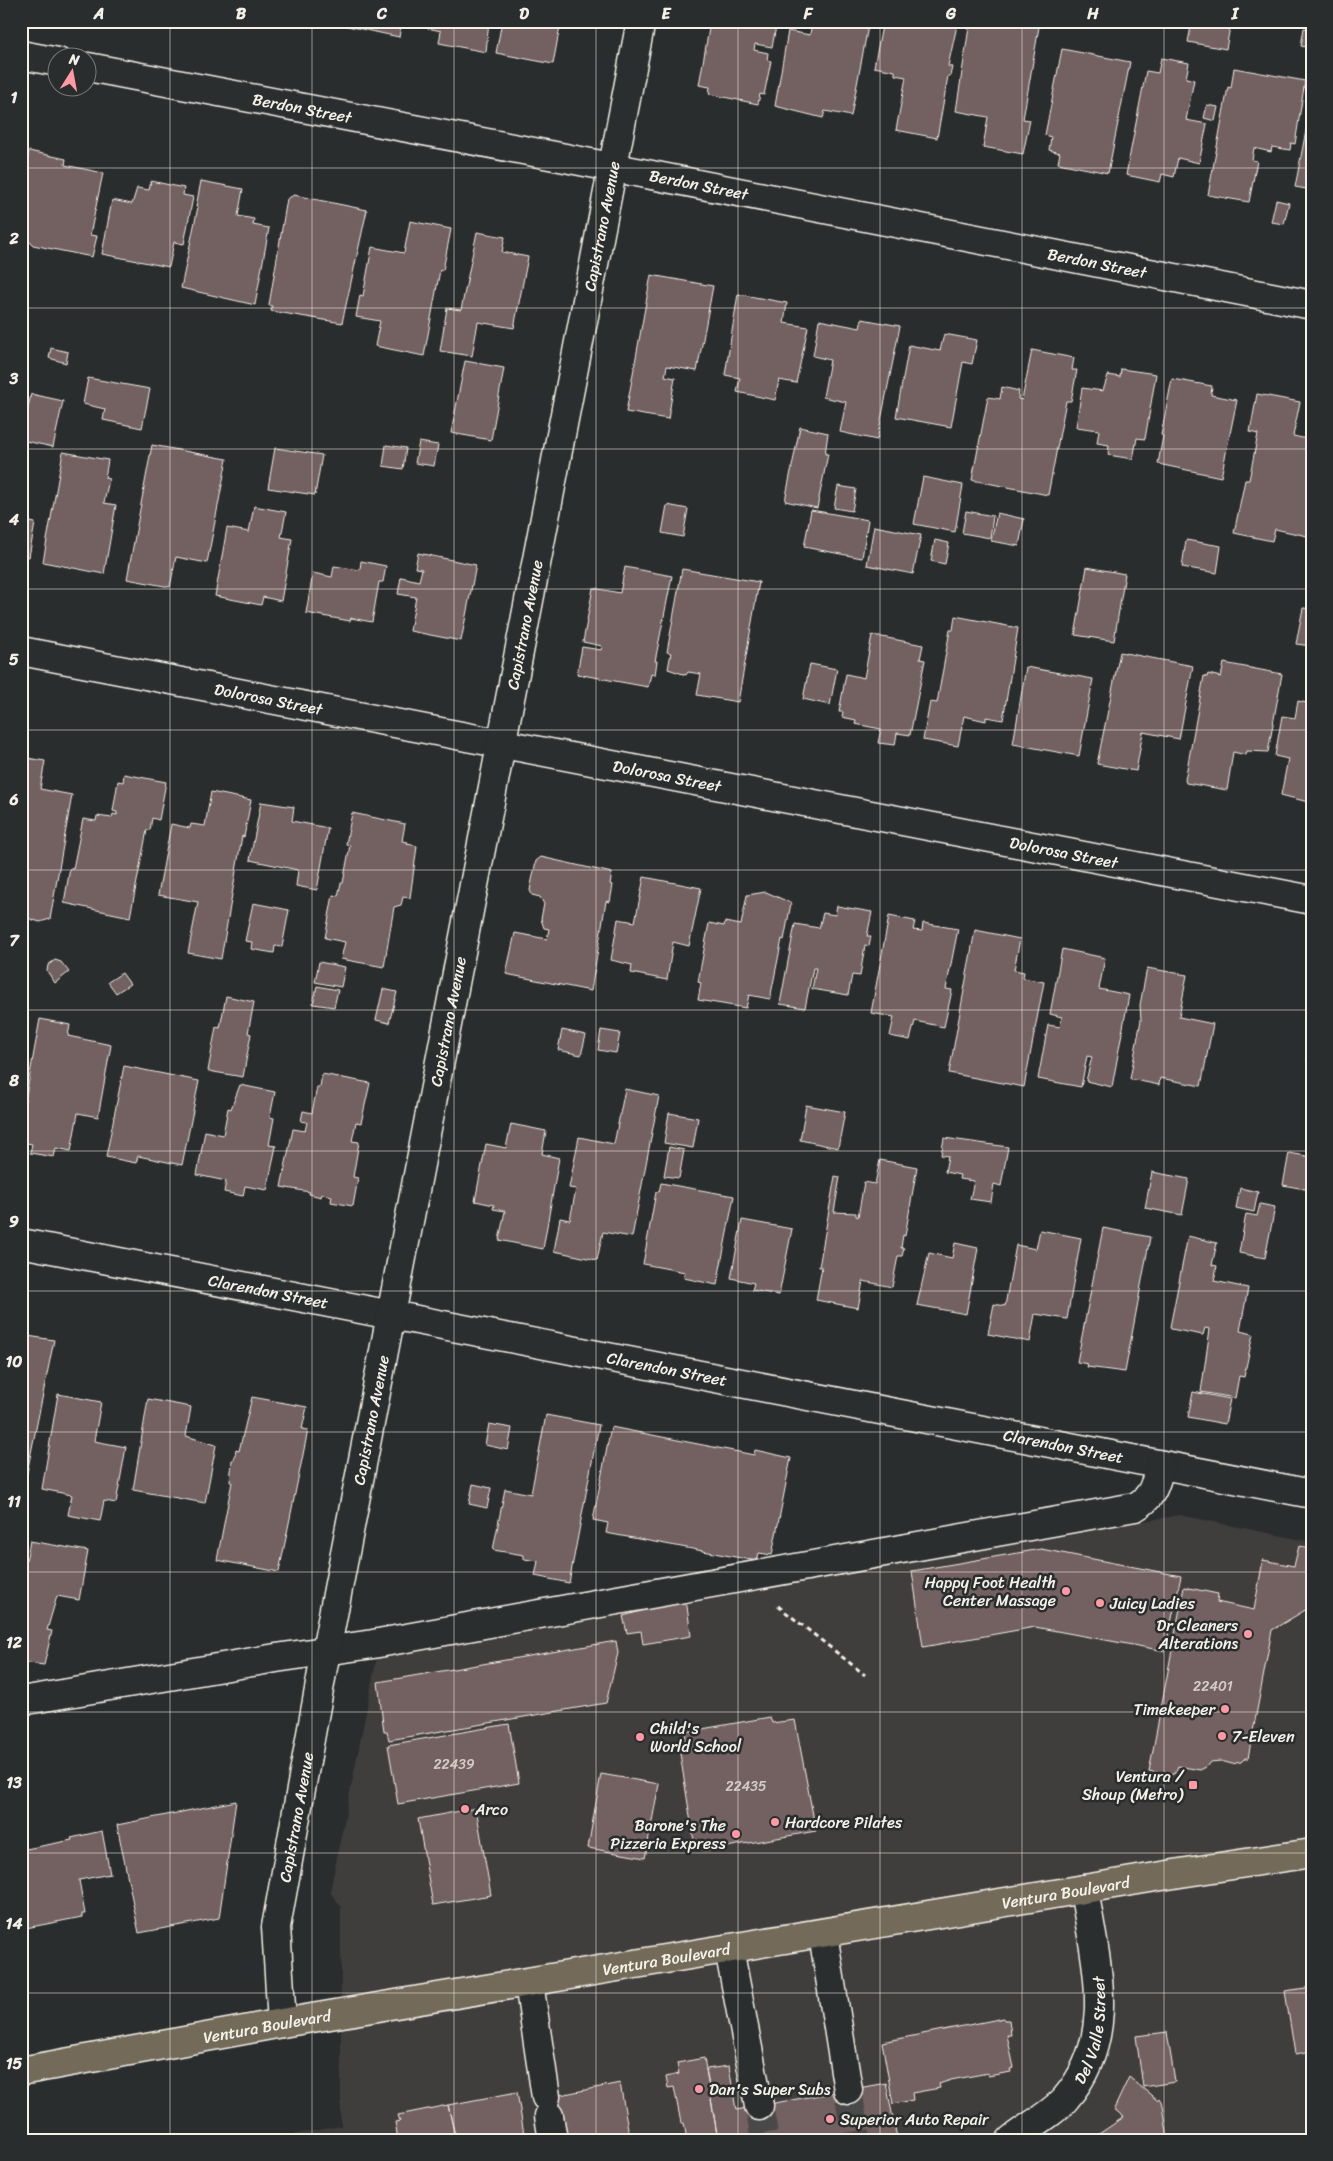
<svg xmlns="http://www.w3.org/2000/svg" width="1333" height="2161" font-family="Sriracha,sans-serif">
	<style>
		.built { fill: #403c3d }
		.building { fill: #736060; stroke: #f4f1e8 }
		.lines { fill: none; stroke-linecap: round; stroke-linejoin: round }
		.minor-tunnel { stroke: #484a4a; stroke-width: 28; stroke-dasharray: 28 14; stroke-linecap: butt }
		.minor-casing { stroke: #f4f1e8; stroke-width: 31 }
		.major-casing { stroke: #f4f1e8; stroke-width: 31 }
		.path { stroke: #f4f1e8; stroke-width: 3; stroke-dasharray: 5 4; stroke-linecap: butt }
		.minor { stroke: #2a2d2e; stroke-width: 28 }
		.major { stroke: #736b5a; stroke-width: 28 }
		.grid { fill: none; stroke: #f4f1e8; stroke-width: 1; stroke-opacity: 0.55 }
		.poi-dot { fill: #ff9aa2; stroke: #2a2d2e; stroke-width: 2 }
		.labels { text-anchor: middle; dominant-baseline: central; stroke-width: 5; stroke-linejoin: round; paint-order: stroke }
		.number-label { font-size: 14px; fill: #d4cdc6 }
		.street-label { font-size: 16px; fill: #f4f1e8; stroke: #2a2d2e }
		.poi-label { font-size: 16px; fill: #f4f1e8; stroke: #2a2d2e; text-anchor: start }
		.neatline { fill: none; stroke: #f4f1e8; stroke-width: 2 }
		.grid-label { font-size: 16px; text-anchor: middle; font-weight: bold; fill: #f4f1e8 }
	</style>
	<rect width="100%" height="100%" fill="#2a2d2e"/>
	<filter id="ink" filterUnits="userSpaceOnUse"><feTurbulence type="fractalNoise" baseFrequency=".02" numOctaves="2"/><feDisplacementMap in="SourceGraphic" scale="10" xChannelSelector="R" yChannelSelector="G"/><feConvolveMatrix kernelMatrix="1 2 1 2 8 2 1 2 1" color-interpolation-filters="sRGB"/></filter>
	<g filter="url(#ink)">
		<!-- built -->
		<path class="built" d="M1180,1515L1312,1542V2140H263L341,2126V1907L330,1892L378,1652Z"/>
		<!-- building -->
		<path class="building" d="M324,21H402L399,37Z
			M424,21H489L486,52L439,43L441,31L423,27Z
			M502,21H561L553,64L496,53Z
			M719,21H777L772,47L755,44L754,50L768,53L767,60L771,61L764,95L760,94L758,104L709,94L710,87L699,85L710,23L718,25Z
			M812,21H869L851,116L825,111L823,118L775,106L788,31L810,35Z
			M883,21H958L948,66L952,67L950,76H948L937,138L896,130L906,77L895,75V71L874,67Z
			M970,21L998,26L999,21H1040L1023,119L1030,120L1023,154L983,147L988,117L956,111Z
			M1192,21H1231L1226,49L1188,42Z
			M1304,28L1312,29V48L1301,46Z
			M1062,49L1130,62L1108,173L1058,163L1060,153L1049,150L1051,137L1045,135Z
			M1161,58L1189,63L1186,78L1194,80L1186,120L1207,124L1199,163L1178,158L1174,177L1162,174L1160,182L1126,175L1146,71L1158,73Z
			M1234,68L1305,81L1295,144L1291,143L1290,150L1272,147L1271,152L1254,148L1252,160L1257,161L1249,202L1208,195L1228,87L1231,88Z
			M1312,100V190L1295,187Z
			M1207,105L1218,107L1215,121L1204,118Z
			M29,151L66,159L65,165L103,173L90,235L97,236L92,257L33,245L25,237L27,227L21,226V193Z
			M151,181L184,188L183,195L193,197L184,244L174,242L169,267L102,254L112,200L132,204L137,188L149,190Z
			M201,181L243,189L238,216L254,219L253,225L269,228L255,305L181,288L198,207H196Z
			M294,195L367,210L342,323L271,311L272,306L269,305L287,199Z
			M1276,200L1289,203L1284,224L1271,222Z
			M410,221L451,229L443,270H440L424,356L375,346L380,321L356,317L360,295L363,296L372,247L404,253Z
			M477,232L505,237L502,252L528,257L514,328L478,322L472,356L440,351L447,308L461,310Z
			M651,275L713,286L697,371L667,366L665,376L675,378L668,419L626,412Z
			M738,294L787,303L784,323L808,327L796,383L779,380L775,400L737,392L740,378L725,375Z
			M862,319L900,326L877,440L840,432L846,402L823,397L830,360L813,356L819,320L860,328Z
			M944,334L977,340L972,364L963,362L951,427L896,417L909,345L940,351Z
			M51,348L68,352L66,363L49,358Z
			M1032,350L1074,358L1072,370H1077L1071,401H1066L1048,495L972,480L988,397L1000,399L1002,387L1019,391L1018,399L1022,400Z
			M465,361L504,368L491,440L451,433Z
			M1121,369L1156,374L1145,439L1137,438L1133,459L1108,455L1109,445L1097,443L1099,430L1076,427L1082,388L1103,391L1108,375L1120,377Z
			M88,378L150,389L142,428L103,420L105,409L83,404Z
			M1172,379L1212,386L1211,395L1237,400L1221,477L1158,464L1163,436L1161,435Z
			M31,394L63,401L53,447L21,440Z
			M1257,394L1300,402L1293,436L1312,440V513L1307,536L1275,529L1272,541L1234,533L1245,480H1249L1258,434L1250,432Z
			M800,427L828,433L825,454H828L817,508L785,501Z
			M419,442L438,445L434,466L415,463Z
			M152,445L227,459L207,563L176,557L170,587L127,579Z
			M386,445L406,448L403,469L383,466Z
			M275,448L322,455L315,495L268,488Z
			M63,452L108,460L105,478L109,479L104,503L116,505L104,574L43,562Z
			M21,475L26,476L24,486L27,487L23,507L21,506Z
			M923,477L963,485L955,532L914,524Z
			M838,486L856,489L852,511L834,508Z
			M667,505L688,509L683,537L662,533Z
			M254,506L286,512L281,537L292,539L281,601L263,597L261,605L215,596L227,528L249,532Z
			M811,510L868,520L862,558L804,547Z
			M966,511L993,516L990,538L962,533Z
			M997,513L1024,519L1019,546L991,541Z
			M21,520L35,523L29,557L21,556Z
			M874,526L921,535L913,574L867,565Z
			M935,540L949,543L945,564L931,561Z
			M1186,540L1221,546L1217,573L1182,567Z
			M418,553L476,565L461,641L410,631L416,597L398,594L401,577L419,581L422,569L415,568Z
			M361,561L386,566L383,582H379L372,622L351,618L350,621L306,613L313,573L332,577L334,566L360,570Z
			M625,567L672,576L655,661H657L655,675L651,674L648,687L577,674L582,647L601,650L602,646L583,642L593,588L620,593Z
			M1087,567L1125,574L1114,641L1075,635Z
			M682,569L759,582L738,702L697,695L701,674L688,672L686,675L668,669L671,653L667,652Z
			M1303,608L1312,609V646L1296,644Z
			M955,616L1018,628L1003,720L986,717V721L964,716L958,746L923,740L930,702L937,703L950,630H953Z
			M872,635L923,645L920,659L925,660L910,735L897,733L895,745L878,743L881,729L855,724L856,720L842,717L843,712H839L846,674L864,678Z
			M1120,652L1193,666L1179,739L1143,732L1136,771L1097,764Z
			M1224,663L1282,674L1268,752L1247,751L1246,755L1233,752L1227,790L1186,783L1185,780L1204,676L1207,677L1208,674L1221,677Z
			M810,664L837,669L830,705L803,699Z
			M1026,667L1093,679L1079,756L1013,744Z
			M1312,699V803L1281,795L1288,759L1275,756L1282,716L1295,718L1298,701L1311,704Z
			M21,757L45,761L40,789L72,795L50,919L40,922L21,916V880L25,879L28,864L21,862Z
			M124,774L166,782L159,820L152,818L150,830H147L130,917L64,903L70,868L73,869L83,819L96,821L97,816L112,818L113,814L117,815V812L113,811L118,781L123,782Z
			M211,792L251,800L244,837L242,836L221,959L188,953L198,902L158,895L171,824L190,828L191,824L205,826Z
			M261,802L294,807L292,821L328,828L317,890L296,886L298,870L250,860Z
			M352,813L405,824L402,841L408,842L407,844L417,846L410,898L403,897L401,905L394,907L384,967L341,959L345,942L325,938L333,895L338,896L341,883H343L350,845L346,844Z
			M541,857L612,873L610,884L613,885L610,902L606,901L591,991L506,974L515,933L547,939L549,929L544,928L541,919L544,904L540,897L532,895L530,890L536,861Z
			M644,877L701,888L689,946L673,942L667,980L631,973L632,965L611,960L618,919L635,922Z
			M766,892L791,903L784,940L782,939L770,999L749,995L746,1008L698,1000L701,983L698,982L709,923L724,926L725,922L741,925L747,895Z
			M253,903L289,910L282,947L275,946L274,953L251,949L252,942L245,941Z
			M837,906L872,912L867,936H871L869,946L865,945L860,976L852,975L848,995L812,989L816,968H813L805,1008L780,1004L795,924L819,928L823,913L835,915Z
			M889,916L915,921L913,930L922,931L923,923L958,929L946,989L952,990L944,1027L915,1021L910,1040L890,1036L894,1017L871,1013Z
			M975,930L1020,939L1014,970L1024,972L1023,978L1044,982L1024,1087L949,1073Z
			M1062,949L1105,958L1099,989L1129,995L1112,1087L1086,1081L1092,1057L1087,1056L1081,1087L1038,1079L1048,1025L1060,1027L1062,1017L1050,1014Z
			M55,960L61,962L69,972L55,983L47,971L48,965Z
			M319,962L345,967L341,987L315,982Z
			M1147,968L1187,975L1179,1017L1213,1024L1201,1086L1160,1078L1159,1085L1130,1079L1141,1020L1140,1005Z
			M122,973L130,984L116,993L108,982Z
			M317,986L338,990L334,1007L313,1004Z
			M383,989L397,992L389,1023L376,1020Z
			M226,996L254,1002L248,1033L251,1034L243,1077L208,1071L216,1027L220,1028Z
			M21,1015L28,1017L21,1051Z
			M40,1019L70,1025L68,1036L111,1045L98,1117L78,1113L71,1151L56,1148L54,1157L30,1153L32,1144L21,1142V1123Z
			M562,1030L586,1035L581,1055L558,1050Z
			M601,1030L620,1033L616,1053L598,1050Z
			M1310,1045H1312V1061L1307,1060Z
			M124,1066L199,1081L182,1165L138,1156L136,1163L106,1157Z
			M322,1074L370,1083L361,1123L356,1122L352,1141L359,1142L353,1177L358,1178L353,1206L331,1202L332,1196L322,1194L321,1197L309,1194L310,1192L281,1187L293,1129L305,1131L307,1122L301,1121L303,1111L312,1113L317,1087H320Z
			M240,1085L275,1092L270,1117L274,1118L269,1145L276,1146L267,1190L245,1186L243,1196L224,1192L226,1181L197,1175L205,1131L223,1135L228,1108L231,1109Z
			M625,1089L659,1096L632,1237L603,1232L597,1260L554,1251L560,1218L570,1220L576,1189L569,1188L579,1137L614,1144Z
			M806,1105L845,1112L838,1148L800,1140Z
			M669,1113L698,1118L693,1148L664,1143Z
			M1312,1122V1146L1308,1145Z
			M511,1124L546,1131L542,1154L559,1158L543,1249L499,1240L505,1211L493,1209L494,1205L475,1201L486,1144L506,1148Z
			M944,1138L1008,1147L1001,1186L994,1184L991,1202L970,1199L974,1181L959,1179L960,1175L945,1172L948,1156L941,1155Z
			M669,1147L684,1150L679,1178L664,1176Z
			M1289,1153L1312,1157L1310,1190L1283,1185Z
			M880,1160L917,1167L905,1236L903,1235L901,1248H904L902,1256H898L892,1287L863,1281L858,1308L816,1300L822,1267H819L835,1176L840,1177L834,1212L856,1213V1216L858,1217L864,1182L875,1184Z
			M1152,1172L1189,1179L1182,1215L1145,1208Z
			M661,1183L734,1196L717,1285L684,1278L685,1272L643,1264L656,1192H659Z
			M1240,1188L1258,1192L1254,1212L1236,1208Z
			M1260,1204L1275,1207L1265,1258L1239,1253L1246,1214L1257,1216Z
			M742,1220L792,1229L779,1295L752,1290L754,1283L731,1278Z
			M1103,1228L1150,1237L1125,1372L1087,1367L1088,1364L1077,1362Z
			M1040,1230L1081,1238L1067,1319L1035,1314L1030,1342L988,1334L994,1304L1005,1306L1016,1245L1036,1249Z
			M1188,1236L1217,1243L1212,1265L1217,1266L1214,1281L1248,1288L1240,1331L1253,1334L1244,1377L1239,1376L1235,1398L1201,1392L1210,1329L1205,1328L1203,1335L1171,1329L1170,1327Z
			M955,1243L978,1248L966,1314L917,1305L929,1253L952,1258Z
			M21,1335L54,1340L21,1502Z
			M1312,1354V1375H1308Z
			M1193,1392L1230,1399L1225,1424L1188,1417Z
			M58,1394L101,1402L94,1441L126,1447L116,1503L104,1501L100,1521L68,1515L72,1495L42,1489Z
			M252,1397L307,1407L302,1429L308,1430L279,1572L217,1560L232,1482H230L232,1460H234L236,1450L239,1451Z
			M148,1399L191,1407L186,1436L216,1445L205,1503L133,1490Z
			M546,1415L599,1425L569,1583L535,1576L538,1561L524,1559V1555L493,1550L505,1489L531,1494Z
			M489,1424L512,1428L508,1450L485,1445Z
			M611,1427L754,1455L755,1450L791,1458L772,1555L759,1553L757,1561L606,1533L608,1523L593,1520Z
			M473,1484L491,1488L487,1508L469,1504Z
			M30,1541L88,1551L79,1600L57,1596L47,1630L52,1631L44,1665L21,1662V1585Z
			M1299,1546L1312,1548V1606L1272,1630L1248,1758H1245L1241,1762L1232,1764L1221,1761L1210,1762L1206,1767L1200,1770L1178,1766L1175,1773L1171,1775L1149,1771L1184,1587L1218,1594L1217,1602L1254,1610L1263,1560L1294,1566Z
			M1041,1549L1181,1576L1165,1651L1035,1627L923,1647L912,1571Z
			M686,1599L691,1636L643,1644L641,1631L627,1633L623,1616Z
			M616,1641L618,1653L606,1703L389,1740L387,1732H384L378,1682Z
			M770,1717L772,1723L795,1720L816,1831L704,1851V1846L695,1848L678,1741L686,1740L685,1732Z
			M509,1724L519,1783L398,1804L388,1745Z
			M601,1774L659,1784L645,1858L588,1848Z
			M236,1801L219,1918L139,1933L117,1825Z
			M476,1808L491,1895L433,1905L418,1819Z
			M102,1831L110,1874L79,1880L85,1914H82V1917L21,1929V1850L72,1840L71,1838Z
			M1312,1987V2051L1295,2054L1285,1991Z
			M1004,2018V2020H1009L1011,2035H1007L1014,2068L1010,2069L1011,2072L988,2076V2073L951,2080L939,2084L940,2088L912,2093L913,2100L893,2104L882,2042Z
			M1167,2032L1175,2082L1143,2087L1136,2036Z
			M704,2058L718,2140H687L684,2123H681L674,2087L668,2088L666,2077L679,2074L677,2063Z
			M729,2066L736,2110L886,2083L897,2138L886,2140H718L706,2069Z
			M1129,2077L1157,2100L1159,2098L1163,2105L1168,2140H1090L1124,2117L1114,2109Z
			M620,2083L630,2140H565L539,2118L535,2100Z
			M517,2092L525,2140H456L448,2105Z
			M448,2105L456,2140H392L398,2139L395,2122L400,2121L398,2115Z"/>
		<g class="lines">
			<!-- minor-tunnel -->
			<path class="minor-tunnel" d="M848,2090L856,2140
				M759,2106L765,2140"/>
			<defs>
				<g id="minor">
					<path d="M21,55L58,62"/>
					<path id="s1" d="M88,67L560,157L1312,305"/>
					<path id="s2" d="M21,651L1312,900"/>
					<path id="s3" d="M21,1243L1312,1494"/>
					<path d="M21,1701L276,1658L373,1644L1135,1507C1154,1497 1155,1483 1161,1465"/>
					<path d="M823,1934L848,2090"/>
					<path d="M729,1949L759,2106"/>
					<path d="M529,1983L546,2097"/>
					<path id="s4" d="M282,2023L276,1927L326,1651L641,21"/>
					<path d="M549,2116L553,2140"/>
					<path id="s5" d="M1011,2140C1026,2128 1055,2112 1066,2098C1119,2036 1095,1961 1084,1889"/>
				</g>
				<g id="major">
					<path id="s6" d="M21,2071L282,2023L1180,1873L1312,1853"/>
				</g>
			</defs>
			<!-- minor casing -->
			<use href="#minor" class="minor-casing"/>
			<!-- major casing -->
			<use href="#major" class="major-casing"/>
			<!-- path -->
			<path class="path" d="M778,1606L865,1675"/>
			<!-- minor -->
			<use href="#minor" class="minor"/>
			<!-- major -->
			<use href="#major" class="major"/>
		</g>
	</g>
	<!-- grid -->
	<path class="grid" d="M170,21V2140M312,21V2140M454,21V2140M596,21V2140M738,21V2140M880,21V2140M1022,21V2140M1164,21V2140M21,168H1312M21,308H1312M21,449H1312M21,589H1312M21,730H1312M21,870H1312M21,1010H1312M21,1151H1312M21,1291H1312M21,1432H1312M21,1572H1312M21,1712H1312M21,1853H1312M21,1993H1312"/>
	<!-- markers -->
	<g class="poi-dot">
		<circle cx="1066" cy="1591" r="5"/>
		<circle cx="1100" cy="1603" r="5"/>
		<circle cx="1248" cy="1634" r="5"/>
		<circle cx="1225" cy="1709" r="5"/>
		<circle cx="1222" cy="1736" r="5"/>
		<circle cx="640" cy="1737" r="5"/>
		<rect x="1188" y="1780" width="10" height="10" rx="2.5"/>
		<circle cx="465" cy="1809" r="5"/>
		<circle cx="775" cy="1822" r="5"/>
		<circle cx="736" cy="1834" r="5"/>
		<circle cx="699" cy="2089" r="5"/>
		<circle cx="830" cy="2119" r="5"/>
	</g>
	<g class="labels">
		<!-- number labels -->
		<g class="number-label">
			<text x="1213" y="1686">22401</text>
			<text x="454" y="1764">22439</text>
			<text x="746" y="1786">22435</text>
		</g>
		<!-- street labels -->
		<g class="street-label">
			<text stroke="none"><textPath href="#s1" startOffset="218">Berdon Street</textPath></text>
			<text stroke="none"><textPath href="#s1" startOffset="622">Berdon Street</textPath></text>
			<text stroke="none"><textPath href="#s4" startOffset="1828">Capistrano Avenue</textPath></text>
			<text stroke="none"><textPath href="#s1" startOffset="1028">Berdon Street</textPath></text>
			<text stroke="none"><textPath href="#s4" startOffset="1422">Capistrano Avenue</textPath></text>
			<text stroke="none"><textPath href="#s2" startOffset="252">Dolorosa Street</textPath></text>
			<text stroke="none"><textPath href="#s2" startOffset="658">Dolorosa Street</textPath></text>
			<text stroke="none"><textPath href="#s2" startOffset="1062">Dolorosa Street</textPath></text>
			<text stroke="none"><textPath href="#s4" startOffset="1018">Capistrano Avenue</textPath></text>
			<text stroke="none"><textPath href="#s3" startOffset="252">Clarendon Street</textPath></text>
			<text stroke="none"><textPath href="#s3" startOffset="658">Clarendon Street</textPath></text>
			<text stroke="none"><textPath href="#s4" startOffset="612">Capistrano Avenue</textPath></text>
			<text stroke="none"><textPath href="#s3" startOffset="1062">Clarendon Street</textPath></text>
			<text stroke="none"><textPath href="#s4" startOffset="208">Capistrano Avenue</textPath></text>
			<text stroke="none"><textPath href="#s6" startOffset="1060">Ventura Boulevard</textPath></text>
			<text stroke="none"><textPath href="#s6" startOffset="655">Ventura Boulevard</textPath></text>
			<text stroke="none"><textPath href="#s6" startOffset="250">Ventura Boulevard</textPath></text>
			<text stroke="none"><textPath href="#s5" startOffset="144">Del Valle Street</textPath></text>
		</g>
		<!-- poi labels -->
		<g class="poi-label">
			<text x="1056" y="1582" text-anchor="end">Happy Foot Health<tspan x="1056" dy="18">Center Massage</tspan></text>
			<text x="1110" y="1603">Juicy Ladies</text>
			<text x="1238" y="1625" text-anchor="end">Dr Cleaners<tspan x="1238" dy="18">Alterations</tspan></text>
			<text x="1215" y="1709" text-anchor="end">Timekeeper</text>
			<text x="650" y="1728">Child's<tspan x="650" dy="18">World School</tspan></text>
			<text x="1232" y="1736">7-Eleven</text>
			<text x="1183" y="1776" text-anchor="end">Ventura /<tspan x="1183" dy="18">Shoup (Metro)</tspan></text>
			<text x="475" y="1809">Arco</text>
			<text x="785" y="1822">Hardcore Pilates</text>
			<text x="726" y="1825" text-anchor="end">Barone's The<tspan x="726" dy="18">Pizzeria Express</tspan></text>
			<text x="709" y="2089">Dan's Super Subs</text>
			<text x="840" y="2119">Superior Auto Repair</text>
		</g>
	</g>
	<!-- margin -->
	<rect width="1333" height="2161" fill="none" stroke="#2a2d2e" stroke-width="55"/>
	<!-- north arrow -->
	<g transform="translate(72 72) rotate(11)"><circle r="24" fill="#2a2d2e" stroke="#7b7b78"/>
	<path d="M0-4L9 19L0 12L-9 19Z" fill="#ff9aa2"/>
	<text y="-8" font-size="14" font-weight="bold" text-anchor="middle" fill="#f4f1e8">N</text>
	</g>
	<rect x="28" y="28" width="1278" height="2106" class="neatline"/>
	<g class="grid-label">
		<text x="99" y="19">A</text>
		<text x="241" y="19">B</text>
		<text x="382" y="19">C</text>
		<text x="524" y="19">D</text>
		<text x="666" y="19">E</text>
		<text x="808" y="19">F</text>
		<text x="951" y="19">G</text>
		<text x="1093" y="19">H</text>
		<text x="1235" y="19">I</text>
		<text x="14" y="103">1</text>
		<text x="14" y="244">2</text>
		<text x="14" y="384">3</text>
		<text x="14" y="525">4</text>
		<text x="14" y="665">5</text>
		<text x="14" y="805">6</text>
		<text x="14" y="946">7</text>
		<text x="14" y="1086">8</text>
		<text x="14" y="1227">9</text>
		<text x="14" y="1367">10</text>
		<text x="14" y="1507">11</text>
		<text x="14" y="1648">12</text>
		<text x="14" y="1788">13</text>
		<text x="14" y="1929">14</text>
		<text x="14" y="2069">15</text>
	</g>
</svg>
